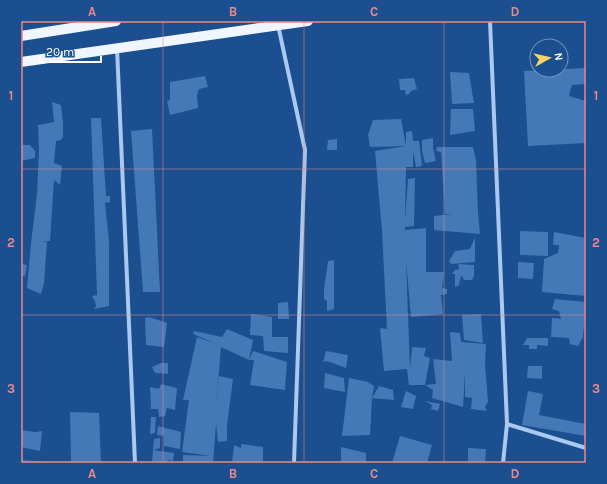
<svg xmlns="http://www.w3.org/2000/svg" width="607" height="484" font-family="Karla,sans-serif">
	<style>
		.building { fill: #4478b7 }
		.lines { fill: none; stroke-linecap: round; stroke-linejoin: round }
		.street { stroke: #a9c9ee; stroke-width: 4 }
		.primary { stroke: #f0f6ff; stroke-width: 10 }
		.grid { fill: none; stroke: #e88989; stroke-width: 1; stroke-opacity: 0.55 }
		.neatline { fill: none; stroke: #e88989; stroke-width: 1.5 }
		.grid-label { font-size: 13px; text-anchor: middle; font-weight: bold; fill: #e88989 }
	</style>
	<rect width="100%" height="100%" fill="#1b4f8f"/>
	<!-- building -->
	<path class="building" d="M586,68V84L572,85L569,96L586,101V143L528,146L524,71Z
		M450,72L469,73L474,103L452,104Z
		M205,76L208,87L199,89L197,95L198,108L170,115L167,101L170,100V82Z
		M414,78L417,89L411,91L409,94L406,95L405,90H400L399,79Z
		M52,102L61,105L63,123V137L61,140L56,141L54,163L62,166L60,185L54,180L50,241L40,242H47L44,283L41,294L27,288L31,243L37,194L39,150L38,125L54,122Z
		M451,109H473L475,131L450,135Z
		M91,118H101L106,196H110V202L105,203L109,241V306L94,309L96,306L95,301L92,296L97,295Z
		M401,119L406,146V132L412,131L413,141H419L422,166L416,167L413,152V167H406L405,220L408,179L415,178L414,226L405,227V230L426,228V272H444L442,288L447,289V294L441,295L443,314L411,317L406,261L410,368L412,347L426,348L424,356L430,358L425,385L436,384L433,359L452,361L450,332L460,333L461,342L486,344L485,364L488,402L485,407L487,411L471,409L472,398L465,397V373L463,407L432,398L433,390L425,385H409L407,369L384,371L380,328L387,329L382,231L375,151L406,146L370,147L368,135L373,120Z
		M152,129L160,292H143L131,131Z
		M433,138V148L436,161L425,163L422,151V140Z
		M337,139V150H327L328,140Z
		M21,145H30L35,151V158L21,161Z
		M437,147H473L476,160L478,212L480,234L434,230V216L453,214H445L441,152L436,151Z
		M520,231L548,232V256L520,255Z
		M554,232L586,238V296L542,292L544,259L558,253L559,245H553Z
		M475,237V262L451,264L449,261L455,251L470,249Z
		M334,260V309L327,311V301L324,299V289L328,261Z
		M518,262L534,263L533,279L518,278Z
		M21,264L27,265L25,276L21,275Z
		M458,264L474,265V276L472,280H464L462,276H461L459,285L455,287V274H452L455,270L459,269Z
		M555,299L586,302L583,337L578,346L570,344L569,338L551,337L552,318L561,319L559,311L552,309Z
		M288,302L289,319H278V303Z
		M251,314L272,317V337H288V353L264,351L263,336L250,335Z
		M481,314L483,343L464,340L462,315Z
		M149,317L167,323L164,347L146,345L145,318Z
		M227,329L253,340L249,360L253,351L287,362L285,390L250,385L254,360H249L221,347L216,409L219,376L233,379L227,425V441L218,442L216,424L213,463H183V455L211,456L182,452L189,400H183L197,337L216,344L193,334L194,331L222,337Z
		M527,338H548V346L537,345V349H529V345H523Z
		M326,351L348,355L346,368L327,361L323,362Z
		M161,363H168V374L155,373L152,367Z
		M528,366H542V379L527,378Z
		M325,373L344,378L345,392L324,388Z
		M349,378L368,382L374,386L372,398L379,386L393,390L394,400L372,398L370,435L342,436Z
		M161,384L177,388L175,410L167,408L165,416L159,417L158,409H151L150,387L159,389Z
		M406,391L416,396L413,409L401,407Z
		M528,391L543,394L539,415L586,424V436L522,425Z
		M425,401L440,404L438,411L431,409L432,405Z
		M70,412L99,413L101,463H71Z
		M151,417H156L155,433L150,434Z
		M158,426L181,432L180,449L164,446V436L157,435Z
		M21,430L35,432L42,431L40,451L21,447Z
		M400,436L432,445L427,463H392Z
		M160,438V448L153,450L154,439Z
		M241,444L263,447V463H232L234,445L241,448Z
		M341,447L366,453V463H341Z
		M468,448L486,449L485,463H468Z
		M153,450L174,453L173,461L168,460L167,463H152Z
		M21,460L45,462V463H21Z"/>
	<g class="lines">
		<!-- street -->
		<path class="street" d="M490,21L507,424L503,463
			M278,25L305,150L294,463
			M117,48L135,463
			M507,424L586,448"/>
		<!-- primary -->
		<path class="primary" d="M21,36L116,21
			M21,62L308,21"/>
	</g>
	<!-- grid -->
	<path class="grid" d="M163,21V463M304,21V463M444,21V463M21,169H586M21,315H586"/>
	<!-- border -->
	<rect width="607" height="484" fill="none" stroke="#1b4f8f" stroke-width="44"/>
	<!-- north arrow -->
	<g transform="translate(549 58) rotate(82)"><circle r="19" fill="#1b4f8f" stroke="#7695bc"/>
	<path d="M0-3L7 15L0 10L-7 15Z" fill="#ffd166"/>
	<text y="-6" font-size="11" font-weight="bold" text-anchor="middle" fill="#ffffff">N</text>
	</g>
	<!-- scale -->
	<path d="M40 56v6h61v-6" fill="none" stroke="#ffffff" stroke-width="2"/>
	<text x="46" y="56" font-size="12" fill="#ffffff" stroke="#1b4f8f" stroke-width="3" paint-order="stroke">20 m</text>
	<rect x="22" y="22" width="563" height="440" class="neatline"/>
	<g class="grid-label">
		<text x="92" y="16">A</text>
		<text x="233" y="16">B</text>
		<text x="374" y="16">C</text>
		<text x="515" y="16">D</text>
		<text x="11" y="100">1</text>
		<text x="596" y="100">1</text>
		<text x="11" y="247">2</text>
		<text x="596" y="247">2</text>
		<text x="11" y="393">3</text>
		<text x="596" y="393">3</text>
		<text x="92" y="478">A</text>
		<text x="233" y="478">B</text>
		<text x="374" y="478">C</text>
		<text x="515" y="478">D</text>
	</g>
</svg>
